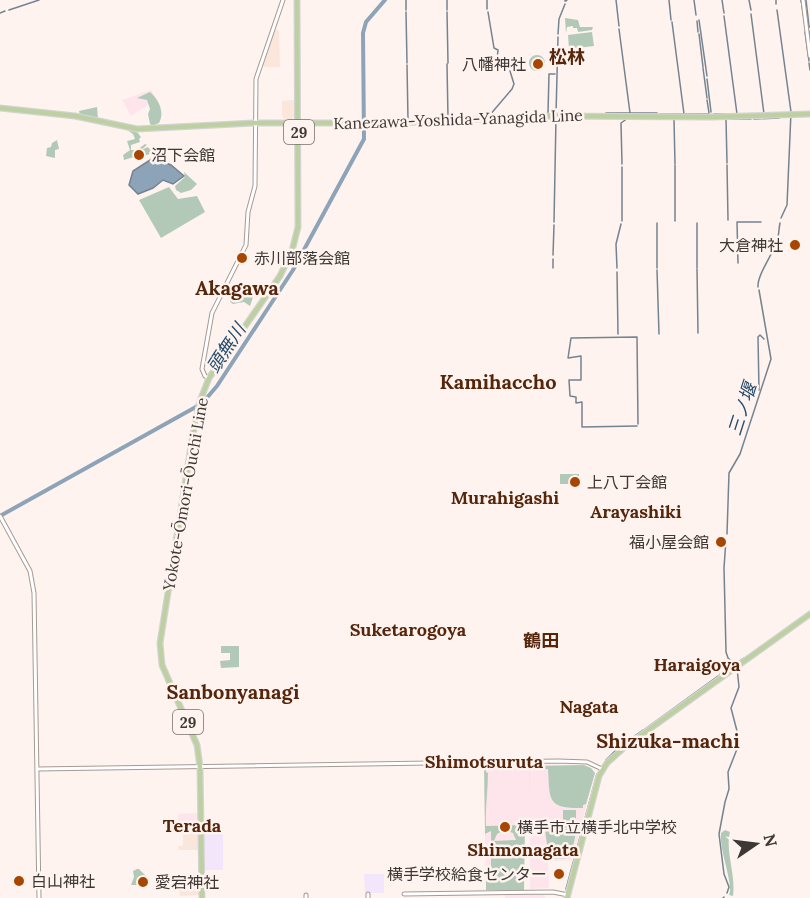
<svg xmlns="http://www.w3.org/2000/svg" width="810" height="898" font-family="Lora,'Noto Sans JP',serif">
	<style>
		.built { fill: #fbe6db }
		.industrial { fill: #f4e6fa }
		.education { fill: #fee4eb }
		.green { fill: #b3c9b7; fill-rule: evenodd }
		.water { fill: #8da3b8; stroke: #758391; stroke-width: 1.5 }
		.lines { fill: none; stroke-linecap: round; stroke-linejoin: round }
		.stream { stroke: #758391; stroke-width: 1.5 }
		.river { stroke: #8da3b8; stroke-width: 4 }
		.minor-casing { stroke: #a69a93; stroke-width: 5 }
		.major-casing { stroke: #d4d3d3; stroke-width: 7 }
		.minor { stroke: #fff; stroke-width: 3 }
		.major { stroke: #bcd0a1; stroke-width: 4.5 }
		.poi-dot { fill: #a74600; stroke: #fef3ee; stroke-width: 2 }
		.labels { text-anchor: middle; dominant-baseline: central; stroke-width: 5; stroke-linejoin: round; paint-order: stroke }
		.shield { fill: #fef3ee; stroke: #77706c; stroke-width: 1.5 }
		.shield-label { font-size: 15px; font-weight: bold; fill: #3d3835 }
		.poi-label { font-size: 16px; fill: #3d3835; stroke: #fef3ee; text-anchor: start }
		.street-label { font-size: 16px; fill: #3d3835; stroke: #fef3ee }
		.neighbourhood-label { font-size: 18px; font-weight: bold; fill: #56260c; stroke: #fef3ee }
		.water-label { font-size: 18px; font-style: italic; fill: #264b6c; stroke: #fef3ee }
		.quarter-label { font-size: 20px; font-weight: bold; fill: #56260c; stroke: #fef3ee }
	</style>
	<rect width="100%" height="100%" fill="#fef3ee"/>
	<!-- built -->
	<path class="built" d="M275,29L279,31L280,67H265L262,65Z
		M294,100L295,116L291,120H285L282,115V101Z
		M183,830H198V850H179L178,846H183Z
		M199,884V895L180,896L179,885Z"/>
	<!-- industrial -->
	<path class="industrial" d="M223,831V870H203L202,832Z
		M364,874H384V893H365Z"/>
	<!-- education -->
	<path class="education" d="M151,90L157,99L131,116L122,100Z
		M584,765L591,768L595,773L572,860L548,861L549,888L530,889V821H526L524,837V890H486L484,766Z
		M198,813V830H178V814Z
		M505,894H544L545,898H505Z"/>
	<!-- green -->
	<path class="green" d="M565,18L578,20L580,27H593L592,30L578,32L577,28H573V26L567,27L566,33Z
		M592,32L594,46L569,49L568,35Z
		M529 63a8 8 0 1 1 16 0a8 8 0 1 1-16 0Z
		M150,92C159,100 165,112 159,123L152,126L150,124L148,114L150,109L147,100L137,98Z
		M97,107L98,119L80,115L79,111Z
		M127,130L137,132L141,137L139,139L140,142L131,145V150H137L145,144L147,145L141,150L148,147L153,153L141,157L139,151L134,157L124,160L123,155L130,150L127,141L135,139L133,134Z
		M57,140L59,149L55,150V158L46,156L47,148L51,147L52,143Z
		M184,172L197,184L191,190L181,193L176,190L175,186L185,177Z
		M169,187L178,199L197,196L205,212L161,238L139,200Z
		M239,287L246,294L253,297L250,306L244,302L233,304L230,302L231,294H235L234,290Z
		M560,474H579V484H560Z
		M221,646H239V667L221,668L220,661L230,660V653H221Z
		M584,765L591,768L595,773L586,804L583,805V808C546,809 550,799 548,769L530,770L529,797L530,766Z
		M484,766H486V772L488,773C488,791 485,807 486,826L525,825L524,890H486V877H491V831L485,834ZM504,830L513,833L516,840L494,841L497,834Z
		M563,810H576V827L563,828Z
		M554,821H560L561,828L557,829H574L576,832L571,858L555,859L548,851L545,830L554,829Z
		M725,830L730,832C725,851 736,875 733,896L729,895C734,884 719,850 721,833Z
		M137,869H139L148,878L146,885H131L134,877L133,871Z"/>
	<!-- water -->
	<path class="water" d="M153,158L171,165L184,176L173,184L163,180L153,188L138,194L129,185L133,171Z"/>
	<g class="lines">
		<!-- stream -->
		<path class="stream" d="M406,0V10
			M447,0V10
			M487,0V9
			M616,0L619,26
			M669,0L671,20
			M694,0L696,15
			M722,0L724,13
			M749,0L751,10
			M776,0V4
			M801,0V2
			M806,0L809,26
			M565,1V0
			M566,1L567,0
			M802,6L805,26
			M9,10L39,0
			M777,10L791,112L787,205L781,218
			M406,12L407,63
			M447,12L448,63
			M488,12L494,48L498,50L497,60L509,68
			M0,13L5,11
			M751,14L764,114
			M724,16L737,114
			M699,20L707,76
			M697,21L698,32
			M672,22L684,114
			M809,27H810
			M619,29L630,113
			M810,31V35
			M805,32L809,61
			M558,34L559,19L565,4
			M699,34L703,67
			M809,63L810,70
			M447,64L448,118
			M407,65L408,120
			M703,68L707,98
			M707,79L711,112
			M707,100L709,113
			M548,113L549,74H555
			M606,113H657
			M556,114L558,37
			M660,114H709
			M714,114H744
			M489,116L512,89L514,84L510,71
			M723,119H751
			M726,119L727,163
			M754,119L779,118
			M674,120L675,164
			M622,164L621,123L628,118
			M675,165V221
			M727,165L728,220
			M622,167V221
			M554,222L556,118
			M657,223V268
			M697,223V268
			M553,255L554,225
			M738,263L737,222H761
			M553,268V259
			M617,268L616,244L621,224
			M697,269L698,333
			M657,270L659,334
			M617,272L618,334
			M758,287C757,274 775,252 778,237C779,232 779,228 780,223
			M759,390L758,337L760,335L764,339
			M637,426L582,427V402L576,403V397L570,396L569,380H581V356L568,358L571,338L637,337L638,424
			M727,534L729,473L740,454L771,359L759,290
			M726,539L724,568L726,652L728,658L734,663
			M720,674L744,658
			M645,729L718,676
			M606,760L619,747L643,730
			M566,889L597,774
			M727,893L729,887L724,874L719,834L725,802L729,789L728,772L737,749V731L731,708L739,687L737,668
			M723,898L724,897"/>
		<!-- river -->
		<path class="river" d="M0,516L194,408L205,400L217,386L293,270L364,139L363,33L366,22L385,0"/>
		<defs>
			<path id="minor" d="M803,0L810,56
				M209,378L205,376L202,369L212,313L246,245L248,212L255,186L256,79L283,0
				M0,516L30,571L34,593L39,898
				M37,769L559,761L587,762L602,769
				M368,894V898
				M404,894L553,892L568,895
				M306,895V898"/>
			<path id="major" d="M0,108L75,116L137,129L254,123H395L547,116L711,117L810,114
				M202,898L200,767L197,745L162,665L160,643L193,434L200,401L209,378L280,276L292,251L298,227L297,0
				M567,898L599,776L607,763L626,746L810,614"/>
		</defs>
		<!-- minor casing -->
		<use href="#minor" class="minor-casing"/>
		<!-- major casing -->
		<use href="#major" class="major-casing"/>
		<!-- minor -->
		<use href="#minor" class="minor"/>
		<!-- major -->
		<use href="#major" class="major"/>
	</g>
	<!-- markers -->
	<g class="poi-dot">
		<circle cx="538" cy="64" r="6"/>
		<circle cx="139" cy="155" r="6"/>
		<circle cx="795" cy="245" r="6"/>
		<circle cx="242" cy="258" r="6"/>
		<circle cx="575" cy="482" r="6"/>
		<circle cx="721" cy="542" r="6"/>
		<circle cx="505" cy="827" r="6"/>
		<circle cx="559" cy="874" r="6"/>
		<circle cx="19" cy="881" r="6"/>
		<circle cx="143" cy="882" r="6"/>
	</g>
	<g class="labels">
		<!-- shield labels -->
		<g class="shield">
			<rect x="284" y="120" width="30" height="24" rx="4.5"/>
			<rect x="173" y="710" width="30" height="24" rx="4.5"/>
		</g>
		<g class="shield-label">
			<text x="299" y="132">29</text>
			<text x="188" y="722">29</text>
		</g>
		<!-- poi labels -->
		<g class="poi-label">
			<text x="526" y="64" text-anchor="end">八幡神社</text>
			<text x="151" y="155">沼下会館</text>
			<text x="783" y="245" text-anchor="end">大倉神社</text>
			<text x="254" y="258">赤川部落会館</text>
			<text x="587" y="482">上八丁会館</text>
			<text x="709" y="542" text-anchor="end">福小屋会館</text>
			<text x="517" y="827">横手市立横手北中学校</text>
			<text x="547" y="874" text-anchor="end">横手学校給食センター</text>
			<text x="31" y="881">白山神社</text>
			<text x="155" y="882">愛宕神社</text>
		</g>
		<!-- street labels -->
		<g class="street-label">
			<text transform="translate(458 119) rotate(-2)">Kanezawa-Yoshida-Yanagida Line</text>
			<text transform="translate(185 494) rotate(-80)">Yokote-Ōmori-Ōuchi Line</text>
		</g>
		<!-- neighbourhood labels -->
		<g class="neighbourhood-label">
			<text x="567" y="56">松林</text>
			<text x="505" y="497">Murahigashi</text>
			<text x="636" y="511">Arayashiki</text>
			<text x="408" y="629">Suketarogoya</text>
			<text x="541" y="640">鶴田</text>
			<text x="697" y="664">Haraigoya</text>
			<text x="589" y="706">Nagata</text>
			<text x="484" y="761">Shimotsuruta</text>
			<text x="192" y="825">Terada</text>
			<text x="523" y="849">Shimonagata</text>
		</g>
		<!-- water labels -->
		<g class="water-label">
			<text transform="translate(226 348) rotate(-57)">頭無川</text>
			<text transform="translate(742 409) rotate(-72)">三ノ堰</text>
		</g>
		<!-- quarter labels -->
		<g class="quarter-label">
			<text x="237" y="287">Akagawa</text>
			<text x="498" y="381">Kamihaccho</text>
			<text x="233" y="691">Sanbonyanagi</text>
			<text x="668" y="740">Shizuka-machi</text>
		</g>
	</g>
	<!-- north arrow -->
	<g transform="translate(756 844) rotate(76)" stroke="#fef3ee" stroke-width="4.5" paint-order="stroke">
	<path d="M0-4.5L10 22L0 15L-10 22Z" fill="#3d3835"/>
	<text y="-9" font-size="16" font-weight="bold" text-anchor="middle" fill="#3d3835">N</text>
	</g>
</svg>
